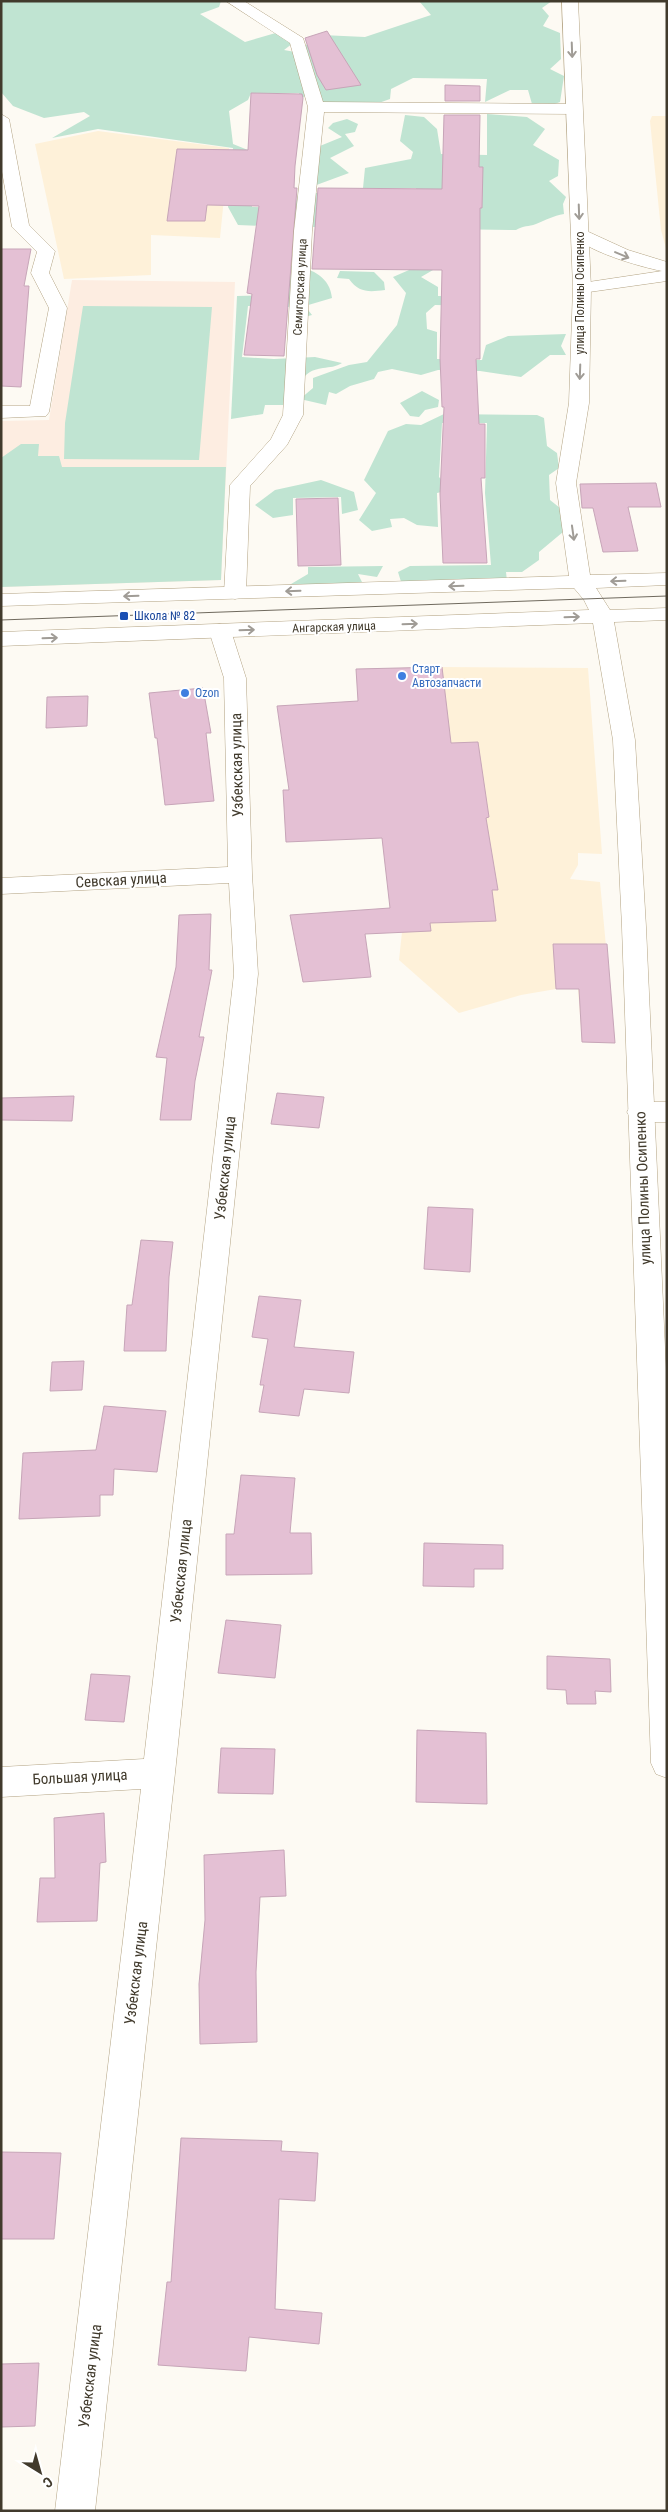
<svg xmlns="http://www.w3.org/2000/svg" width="668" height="2512" font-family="'Roboto Condensed',sans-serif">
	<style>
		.built { fill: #fef1d9 }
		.education { fill: #fdede1 }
		.green { fill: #c0e4d2 }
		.building { fill: #e4c0d4; stroke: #c7a5b8 }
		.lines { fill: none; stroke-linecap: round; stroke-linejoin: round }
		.street-casing { stroke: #b3a383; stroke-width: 1 }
		.secondary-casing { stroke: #b3a383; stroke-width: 1 }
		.street { fill: #fff; fill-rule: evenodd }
		.secondary { fill: #fff; fill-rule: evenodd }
		.tram { stroke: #6f695d; stroke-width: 1 }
		.oneway { stroke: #a09c96 }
		.transit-dot { fill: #1a4fb4; stroke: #fff; stroke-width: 2 }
		.shop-dot { fill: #3f7fe0; stroke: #fff; stroke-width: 2 }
		.labels { text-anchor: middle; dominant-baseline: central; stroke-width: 4; stroke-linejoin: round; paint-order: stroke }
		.far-street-label { font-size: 12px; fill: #413a2c; stroke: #fff }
		.far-transit-label { font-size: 12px; fill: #164399; stroke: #fff; text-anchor: start }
		.far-shop-label { font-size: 12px; fill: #366cbe; stroke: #fff; text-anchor: start }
		.street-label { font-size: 15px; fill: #413a2c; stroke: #fff }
	</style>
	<rect width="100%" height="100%" fill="#fdfaf3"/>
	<!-- built -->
	<path class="built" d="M652,116H667V252L661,230L650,121Z
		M98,131L229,148L220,238L151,235V275L64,279L35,144Z
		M442,667L588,668L602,854L578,853V865L570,879L600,882L615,1043L582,1042L578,989H556L521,995L459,1013L399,960L402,932L389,895L380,823L359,707L356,669Z"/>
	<!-- education -->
	<path class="education" d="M72,280L235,282L221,580L1,587V421L49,420Z"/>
	<!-- green -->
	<path class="green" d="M1,1H221L219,7L200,14L245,42L286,30L301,37L284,50L295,52L322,35L365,37L431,15L419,1H552L542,8L549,16L543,26L560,33L561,59L550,69L564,76L560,102L547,107L532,104L528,90H510L485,102L487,79L413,78L391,89L390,99L370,106L321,104L317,97L305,96L299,100V93H251L248,100L229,111L233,144L258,154L252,207L293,208L299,193H325L416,208V188H363L365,168L411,159L413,152L400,141L405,115L424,117L437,129L441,154L487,155V114L527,117L545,129L533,145L559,160L558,176L549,181L566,197L563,204L564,214C553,216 546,220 536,224C528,227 524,225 516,230L310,227L297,220L292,227L238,225L228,207L233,148L98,129L52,138L90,116L84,112L44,118L13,106L1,92Z
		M347,119L358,124L355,132L345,134L354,146L330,158L349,173L311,187L315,148L342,137L328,128L333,123Z
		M409,242L438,251L433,270L421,277L438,287V296L480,297V306L435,305L426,313L427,329L437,332V359L482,360L486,345L508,336L566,334L561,346L566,355H550L521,377L480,371L438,370L421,375L392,369L378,372L374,379L350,386L336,394L329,392L326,405L300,399L313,388V378L349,365L367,362L397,325L406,293L393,277L409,270Z
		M295,265C313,270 330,277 332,298L305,306L312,315L301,318L292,307L248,306L242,357L274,359L315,357L342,363C336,367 330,367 323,368C300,371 300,385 292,405H265L263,414L231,419L237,296L287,295L291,266Z
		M340,271L374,272L384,282L385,290C369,292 359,293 349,279L337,278Z
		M83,306L212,307L199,460L64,459L65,423Z
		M422,391L439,400L438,407L425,410L419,417L410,416L400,403Z
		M444,414L537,415L544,418L547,446L557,453L559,468L549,475L550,500L560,508L563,532L539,552V560L522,572H506L507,581L402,585L398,572L410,566L491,565L485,493L487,423H442L439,477L451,490L437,493L438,527L417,525L404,518L390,519L392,527L372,531L359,520L376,493L364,480L388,431L406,424L421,425Z
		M21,444H39L38,456H59L62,467H226L221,580L1,587V458Z
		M321,480L354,492L358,510L342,514L341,497L293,498V515L273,518L255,505L275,490Z
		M383,566L377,577L358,574L364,586L286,587L308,574V567Z"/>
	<!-- building -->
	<path class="building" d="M327,31L361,85L326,90L317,75L305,38Z
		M445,85L480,86V101H445Z
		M251,93L302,94L303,98L295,166L294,188H297L284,356L244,355L252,294L247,293L259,206L207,205L205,221H167L177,149L248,150Z
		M444,115H480L479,167H483L482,208H480V359H476L479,424H485V478H481L487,563H443L440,494L444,407H442L440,358L442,270L312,269L318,188L442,189Z
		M1,249H31L24,286H29L21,387L1,386Z
		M656,483L661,507H628L638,551L603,552L593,508H582L580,484Z
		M338,498L341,565L298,566L296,499Z
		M442,667L451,743L478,742L489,817L486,818L498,890H492L496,921L430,923L431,931L365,934L371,977L303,982L290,915L390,908L382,838L286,842L283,790H289L277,706L358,701L356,669Z
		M203,688L211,733H206L214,801L165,805L157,738H155L149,693Z
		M88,696L87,726L46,728L47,697Z
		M211,914L209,970H212L199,1037H204L195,1081L191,1120H160L167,1058L156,1057L176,967L179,915Z
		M553,944H607L615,1043L582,1042L579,989H556Z
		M277,1093L324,1097L319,1128L271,1124Z
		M74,1096L72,1121L1,1120V1098Z
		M428,1207L473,1209L470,1272L424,1269Z
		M141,1240L173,1242L169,1277L166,1351H124L127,1305H132Z
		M259,1296L301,1300L294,1347L354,1352L349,1393L304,1389L299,1416L259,1412L264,1385H260L268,1339L252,1337Z
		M84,1361L82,1390L50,1391L52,1362Z
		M104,1406L166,1411L157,1472L114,1469L113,1495H100V1516L19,1519L23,1453L96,1450Z
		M241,1475L295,1478L290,1533H311L312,1574L226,1575V1534H234Z
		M424,1543L503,1545V1569H474V1587L423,1586Z
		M226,1620L281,1625L275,1678L218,1673Z
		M547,1656L610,1659L611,1692L595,1691L596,1704H567L566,1690L547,1689Z
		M91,1674L130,1676L124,1722L85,1720Z
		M417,1730L486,1733L487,1804L416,1802Z
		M221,1748L275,1749L273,1794L218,1793Z
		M104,1813L106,1862L100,1863L97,1921L37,1922L40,1878H55L54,1818Z
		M284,1850L286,1896L260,1897L256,1972L257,2042L200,2044L199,1984L205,1920L204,1855Z
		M181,2138L282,2141L281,2151L318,2153L315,2201L279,2199L275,2309L322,2313L319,2344L249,2337L246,2371L158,2365L167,2282H171Z
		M1,2152L61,2153L54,2239H1Z
		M39,2363L35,2426L1,2427V2364Z"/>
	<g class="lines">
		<defs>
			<path id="street" d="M226,1H244L303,38L323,102L575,104L583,109L575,114L324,112L312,231L303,415L287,445L250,486L246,593L242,597L235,599L228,597L224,593L230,485L271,439L283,415L294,231L308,107L290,43Z
				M1,114L9,119L29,225L55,251L49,273L67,308L49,412L46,416L1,418V406H30L49,308L31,273L37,252L12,227L1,166Z
				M580,228L628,250L667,262V281L582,293L576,292L573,288L576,284L582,283L662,271C641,267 584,251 571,233L574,229Z
				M220,624L228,626L231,631L246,678L252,874L258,974L175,1773L95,2511H55L141,1789L1,1797V1767L144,1759L234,974L229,883L1,894V878L228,867L224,678L209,631L212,626Z
				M640,1102H667V1122H640L631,1119L627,1112L631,1105Z"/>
			<path id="secondary" d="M562,1H578L591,288L589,403L576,483L590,575L667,573V585L596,588L610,610L667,608V620L614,622L635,740L646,927L667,1392V1778L656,1774L651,1763L622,927L613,740L593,623L1,646V632L589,610L584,600L574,588L1,606V594L569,576L556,483L569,403L573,288Z"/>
		</defs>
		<!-- street casing -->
		<use href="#street" class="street-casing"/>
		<!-- secondary casing -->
		<use href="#secondary" class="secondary-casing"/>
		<!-- street -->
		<use href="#street" class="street"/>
		<!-- secondary -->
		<use href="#secondary" class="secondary"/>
		<!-- tram -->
		<path class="tram" d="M1,620L667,596"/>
	</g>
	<!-- one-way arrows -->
	<defs><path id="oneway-shaft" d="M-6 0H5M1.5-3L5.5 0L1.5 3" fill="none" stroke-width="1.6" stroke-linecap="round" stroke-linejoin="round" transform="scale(1.25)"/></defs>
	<g class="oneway">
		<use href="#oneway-shaft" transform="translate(572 50) rotate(88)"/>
		<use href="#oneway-shaft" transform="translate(579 212) rotate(88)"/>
		<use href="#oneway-shaft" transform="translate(622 255) rotate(23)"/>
		<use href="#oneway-shaft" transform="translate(580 372) rotate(92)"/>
		<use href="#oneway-shaft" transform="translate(573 533) rotate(82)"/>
		<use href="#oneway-shaft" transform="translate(618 581) rotate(178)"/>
		<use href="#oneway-shaft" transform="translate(456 586) rotate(178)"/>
		<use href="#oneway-shaft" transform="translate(293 591) rotate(178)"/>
		<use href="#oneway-shaft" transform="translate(131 596) rotate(178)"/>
		<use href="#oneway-shaft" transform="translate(572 617) rotate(-2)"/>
		<use href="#oneway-shaft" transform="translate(410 624) rotate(-2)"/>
		<use href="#oneway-shaft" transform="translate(247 630) rotate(-2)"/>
		<use href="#oneway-shaft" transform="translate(50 638) rotate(-2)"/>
	</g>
	<!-- markers -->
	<rect class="transit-dot" x="119" y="611" width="10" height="10" rx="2.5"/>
	<g class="shop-dot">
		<circle cx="402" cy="676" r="5"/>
		<circle cx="185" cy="693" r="5"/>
	</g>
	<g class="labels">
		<!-- far-street labels -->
		<g class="far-street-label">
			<text transform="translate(300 287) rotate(-87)">Семигорская улица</text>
			<text transform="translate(580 293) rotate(-90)">улица Полины Осипенко</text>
			<text transform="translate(334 627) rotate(-2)">Ангарская улица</text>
		</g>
		<!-- far-transit labels -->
		<g class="far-transit-label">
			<text x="134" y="616">Школа № 82</text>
		</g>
		<!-- far-shop labels -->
		<g class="far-shop-label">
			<text x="412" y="669">Старт<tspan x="412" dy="14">Автозапчасти</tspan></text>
			<text x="195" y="693">Ozon</text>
		</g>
		<!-- street labels -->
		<g class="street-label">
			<text transform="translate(237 765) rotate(-91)">Узбекская улица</text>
			<text transform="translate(121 880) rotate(-3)">Севская улица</text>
			<text transform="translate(225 1168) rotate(-84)">Узбекская улица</text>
			<text transform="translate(643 1188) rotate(-92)">улица Полины Осипенко</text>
			<text transform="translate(181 1571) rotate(-84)">Узбекская улица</text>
			<text transform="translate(80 1777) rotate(-3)">Большая улица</text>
			<text transform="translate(136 1973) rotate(-83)">Узбекская улица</text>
			<text transform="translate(90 2376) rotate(-83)">Узбекская улица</text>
		</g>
	</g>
	<!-- border -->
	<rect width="668" height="2512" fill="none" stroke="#413a2c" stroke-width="5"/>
	<!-- north arrow -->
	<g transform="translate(40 2472) rotate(143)" stroke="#ffffff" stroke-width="4" paint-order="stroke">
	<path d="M0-4L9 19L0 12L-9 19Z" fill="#413a2c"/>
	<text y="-8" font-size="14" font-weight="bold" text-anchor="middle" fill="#413a2c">С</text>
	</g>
</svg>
